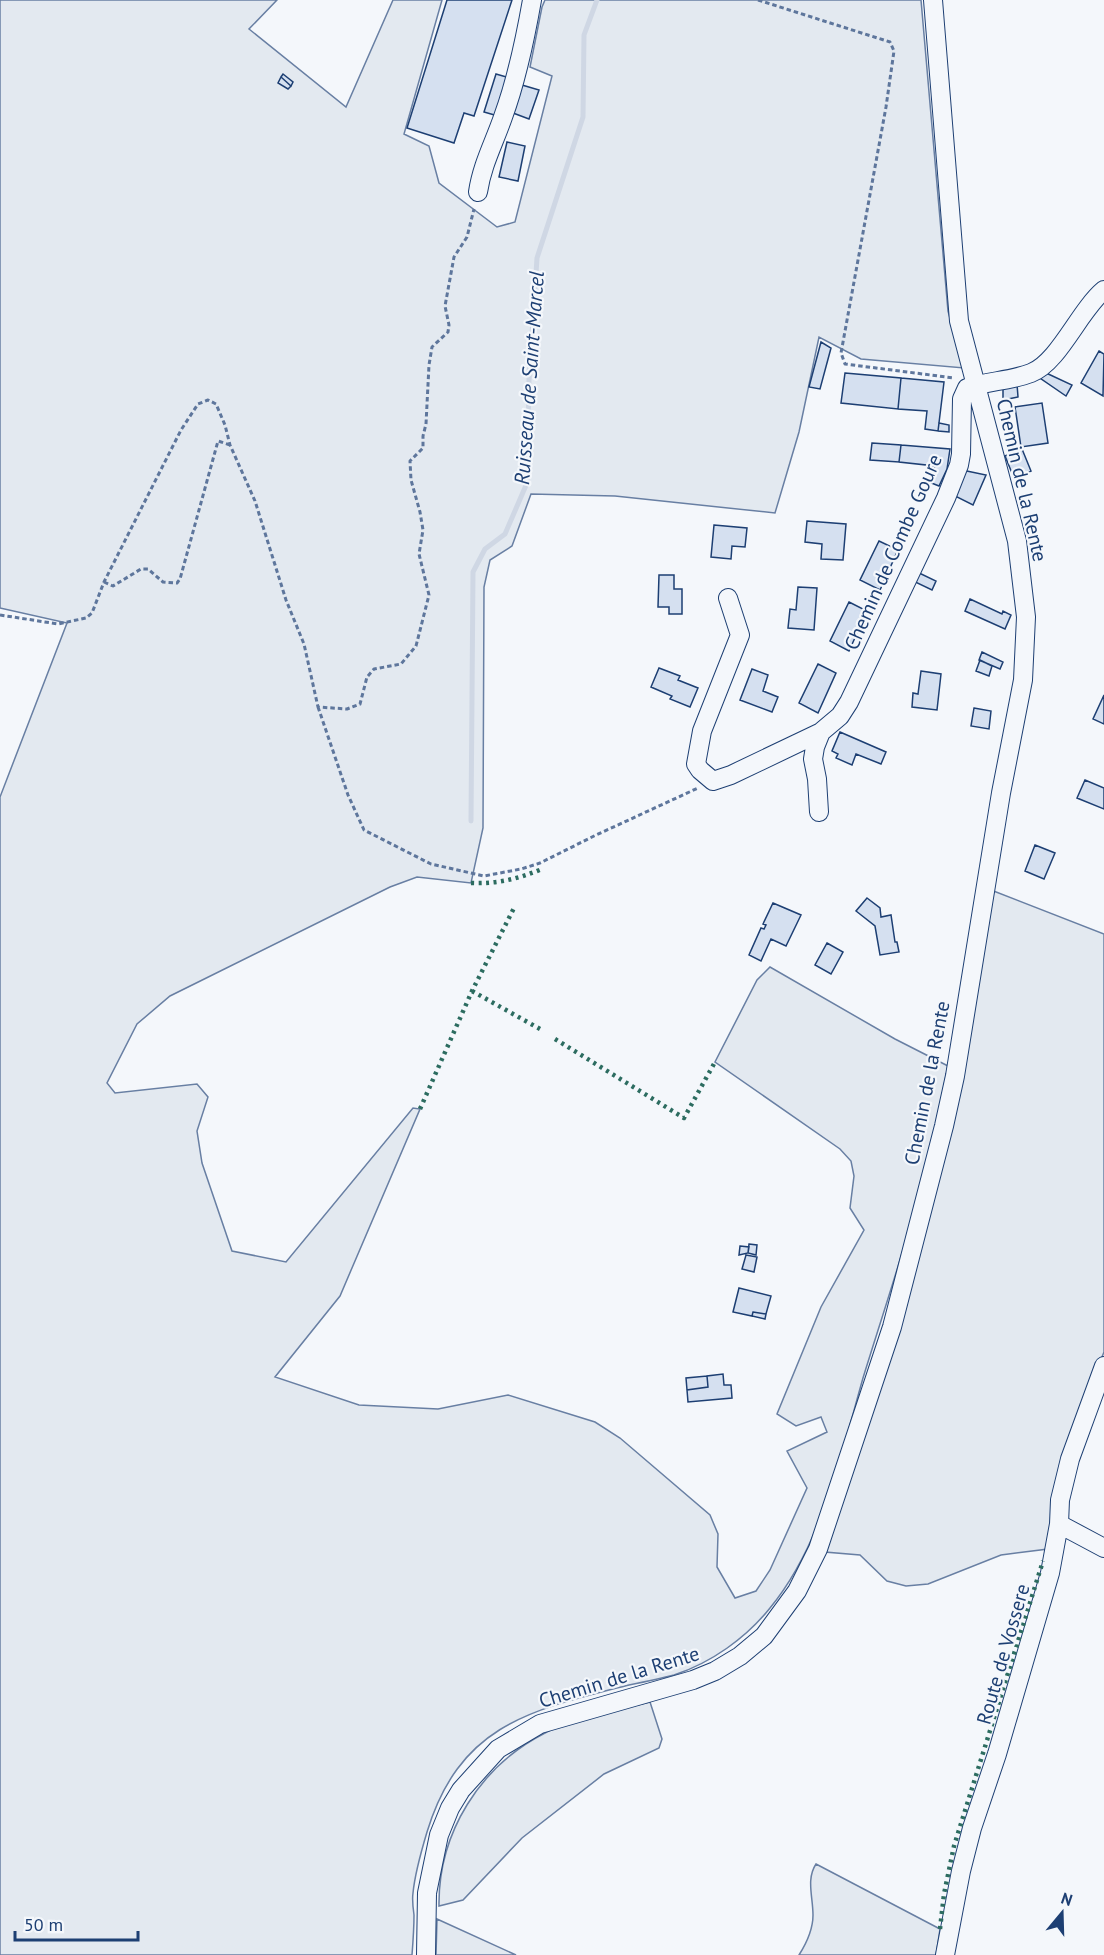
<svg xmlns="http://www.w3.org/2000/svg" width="1104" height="1955" font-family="'PT Sans',sans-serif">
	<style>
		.green { fill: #e3e9f0; stroke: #687fa3; stroke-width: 1.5 }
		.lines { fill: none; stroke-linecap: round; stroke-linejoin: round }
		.stream { stroke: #cfd7e4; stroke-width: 5 }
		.building { fill: #d5e0f0; stroke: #1d3f73; stroke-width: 1.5 }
		.minor-casing { stroke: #1d3f73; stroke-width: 20 }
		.path { stroke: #5e769c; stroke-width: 3; stroke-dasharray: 4.5 3; stroke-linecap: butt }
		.minor { stroke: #f4f7fb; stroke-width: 18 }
		.hedge { stroke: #2c6c60; stroke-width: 4.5; stroke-dasharray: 3 4.5; stroke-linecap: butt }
		.labels { text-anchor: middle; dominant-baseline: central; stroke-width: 4.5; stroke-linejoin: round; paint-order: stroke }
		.street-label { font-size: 20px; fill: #1d3f73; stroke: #f4f7fb }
		.water-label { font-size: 21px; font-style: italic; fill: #1d3f73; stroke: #f4f7fb }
	</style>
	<rect width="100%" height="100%" fill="#f4f7fb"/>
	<!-- green -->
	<path class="green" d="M0,0H277L249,29L346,107L393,0H442L404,134L429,146L439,183L497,227L515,222L552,76L530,67L542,7L545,0H921L948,311L964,368L861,359L819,337L799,432L775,513L615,496L531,494L512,546L490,560L484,587L483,828L471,883L417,877L390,887L170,996L137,1024L107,1083L115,1093L197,1084L208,1097L197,1131L202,1163L232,1251L286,1262L413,1108L420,1109L340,1296L275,1377L359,1405L438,1409L508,1395L595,1422L620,1438L710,1515L718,1534L717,1567L735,1598L756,1591L770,1570L807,1488L787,1451L827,1432L821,1417L796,1426L777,1414L821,1307L864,1230L850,1208L854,1176L851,1161L840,1149L715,1062L757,980L770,967L895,1039L948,1066C942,1096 936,1126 929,1155C911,1230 886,1304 863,1378C841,1455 822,1545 770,1608C746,1638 711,1663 674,1675C659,1679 644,1682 629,1685C531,1710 460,1724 427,1832C421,1852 415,1872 413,1893C412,1900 413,1908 414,1915C414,1928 413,1942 412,1955H0V797L67,623L0,608Z
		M991,890L1104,934V1352L1073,1429L1048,1549L1001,1555L928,1584L906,1586L887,1581L860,1555L825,1552L908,1295Z
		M650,1702L662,1739L659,1748L604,1774L522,1838L463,1900L439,1906C438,1833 480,1766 545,1733C576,1716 615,1711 650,1702Z
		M816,1864L940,1929L936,1955H799C806,1944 813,1928 813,1915C813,1897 806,1879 816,1864Z
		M437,1919L516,1955H436Z"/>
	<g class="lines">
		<!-- stream -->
		<path class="stream" d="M471,821L473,572L485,549L505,534L527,483L529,380L537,258L583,117L584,35L597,0"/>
	</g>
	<!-- building -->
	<path class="building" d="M447,0H512L474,116L464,113L454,143L407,128Z
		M283,74L293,82L291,86L281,77Z
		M496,74L510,78L498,116L484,112Z
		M281,77L291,86L288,89L278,83Z
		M522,85L539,90L529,119L513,113Z
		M507,142L525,146L518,181L499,177Z
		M821,342L831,348L820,389L809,387Z
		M1099,351L1104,354L1103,396L1081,383Z
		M1044,372L1072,385L1066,396L1037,376Z
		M845,373L901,378L898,409L841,403Z
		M901,378L944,382L938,431L925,429L927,411L898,409Z
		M1017,384L1018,397L1003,400V386Z
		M1042,403L1048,443L1021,447L1015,407Z
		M939,423L949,425V432L938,431Z
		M872,443L901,445L899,462L870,460Z
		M901,445L950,449L947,469L939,486L929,482L935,466L899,462Z
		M1022,449L1031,471L1014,478L1005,456Z
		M962,470L986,475L973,505L953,495Z
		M807,521L846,524L843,560L821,559L822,544L805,542Z
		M714,525L747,528L745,547L732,546L731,559L711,557Z
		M879,541L898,550L880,590L860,580Z
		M915,571L936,581L932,590L911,580Z
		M659,575H674V589H682V614H669V607H658Z
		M798,587L817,588L814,630L788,628L790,609L796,610Z
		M970,599L1002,614L1003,611L1011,615L1005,629L965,611Z
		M849,602L867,611L849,651L830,641Z
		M982,652L1003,662L1000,669L979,660Z
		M980,660L992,666L989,676L976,671Z
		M818,664L836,673L818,713L799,703Z
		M659,668L680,676L678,680L698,688L690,707L670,699L672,696L651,687Z
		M752,669L768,675L763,691L778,697L772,712L740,700Z
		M921,671L941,674L937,710L912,707L913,693L918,694Z
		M1104,695V724L1093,719Z
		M974,708L991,711L989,729L971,726Z
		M840,732L886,752L881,764L856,754L852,765L836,758L838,754L832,751Z
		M1085,780L1104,788V809L1077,798Z
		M1035,845L1055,853L1044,879L1025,871Z
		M867,898L880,908L881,917L891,915L895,942H897L899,952L880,955L875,926L856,911Z
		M773,903L801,915L786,946L771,939L761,961L749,955L761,928L764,929L766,925L763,924Z
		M827,943L843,952L831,974L815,965Z
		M749,1244L757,1245L756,1255L748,1253Z
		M740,1246L749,1247L748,1253L739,1255Z
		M746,1255L757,1257L754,1272L742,1269Z
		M739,1288L771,1296L766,1314L753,1312L752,1316L733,1312Z
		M753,1312L766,1314L765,1319L752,1316Z
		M723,1374L724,1385H731L732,1398L688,1402L687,1390L708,1387L707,1376Z
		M707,1376L708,1387L687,1390L686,1378Z"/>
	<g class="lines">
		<defs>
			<path id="minor" d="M478,192C482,165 494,143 503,117C517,79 525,40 532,0
				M728,598L740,635L702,731L696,764L700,770L713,781L731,775L821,732
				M819,812L817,779L813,759L815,747L821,732L840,716L849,702L946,498L959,465L961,454L962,399L967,388C988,381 1010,381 1031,373C1059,362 1079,311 1104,290
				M1059,1524L1104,1548
				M426,1955L427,1893L439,1835L450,1808L461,1790L498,1749L540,1724L693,1680L715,1671L740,1656L764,1636L797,1591L818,1549L892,1327L944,1126L955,1076L1001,793L1023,680L1026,617L1017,541L959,321L933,0
				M945,1955L961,1871L972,1828L997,1754L1050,1573L1059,1524L1060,1500L1070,1459L1104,1366"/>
		</defs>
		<!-- minor casing -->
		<use href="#minor" class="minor-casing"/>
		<!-- path -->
		<path class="path" d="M758,0L890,42L894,51L886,107L841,353L845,364L954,378
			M104,582L113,586L141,569H148L163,582L177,583L180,579L218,441L230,445
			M0,615L58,624L86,618L92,613L104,582L181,430L198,404L208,400L216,404L225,425L230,445L255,501L286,600L304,644L318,707L347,709L360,704L367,677L374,669L401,664L416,646L429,595L419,554L423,530L420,512L411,480L410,461L423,448V436L426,424L429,365L432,347L448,332L449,325L445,306L454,257L467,237L474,209
			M318,707L348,795L364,830L431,864L484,876L521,869L540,863L594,836L698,788"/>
		<!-- minor -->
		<use href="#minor" class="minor"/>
		<!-- hedge -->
		<path class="hedge" d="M471,883C497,884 518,879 542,869
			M472,991L540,1029
			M555,1039L684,1118L715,1062
			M420,1109L472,991L514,908
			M940,1929L944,1894L954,1846L1043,1561"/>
	</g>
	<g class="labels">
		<!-- street labels -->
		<g class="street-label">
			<text transform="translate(1022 480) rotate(77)">Chemin de la Rente</text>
			<text transform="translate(893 552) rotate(-66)">Chemin de Combe Goure</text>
			<text transform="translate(927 1083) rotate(-79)">Chemin de la Rente</text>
			<text transform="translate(1003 1654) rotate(-74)">Route de Vossere</text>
			<text transform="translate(619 1677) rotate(-17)">Chemin de la Rente</text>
		</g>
		<!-- water labels -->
		<g class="water-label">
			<text transform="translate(529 378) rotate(-86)">Ruisseau de Saint-Marcel</text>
		</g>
	</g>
	<!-- north arrow -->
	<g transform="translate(1062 1913) rotate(19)" stroke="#f4f7fb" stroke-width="4.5" paint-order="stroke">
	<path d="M0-4.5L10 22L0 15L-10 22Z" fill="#1d3f73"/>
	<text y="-9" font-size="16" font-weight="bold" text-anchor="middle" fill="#1d3f73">N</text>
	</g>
	<!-- scale -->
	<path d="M15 1931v9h123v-9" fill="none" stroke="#1d3f73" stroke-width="3"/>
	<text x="24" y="1931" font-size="18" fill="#1d3f73" stroke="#f4f7fb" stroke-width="4.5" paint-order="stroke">50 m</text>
</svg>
